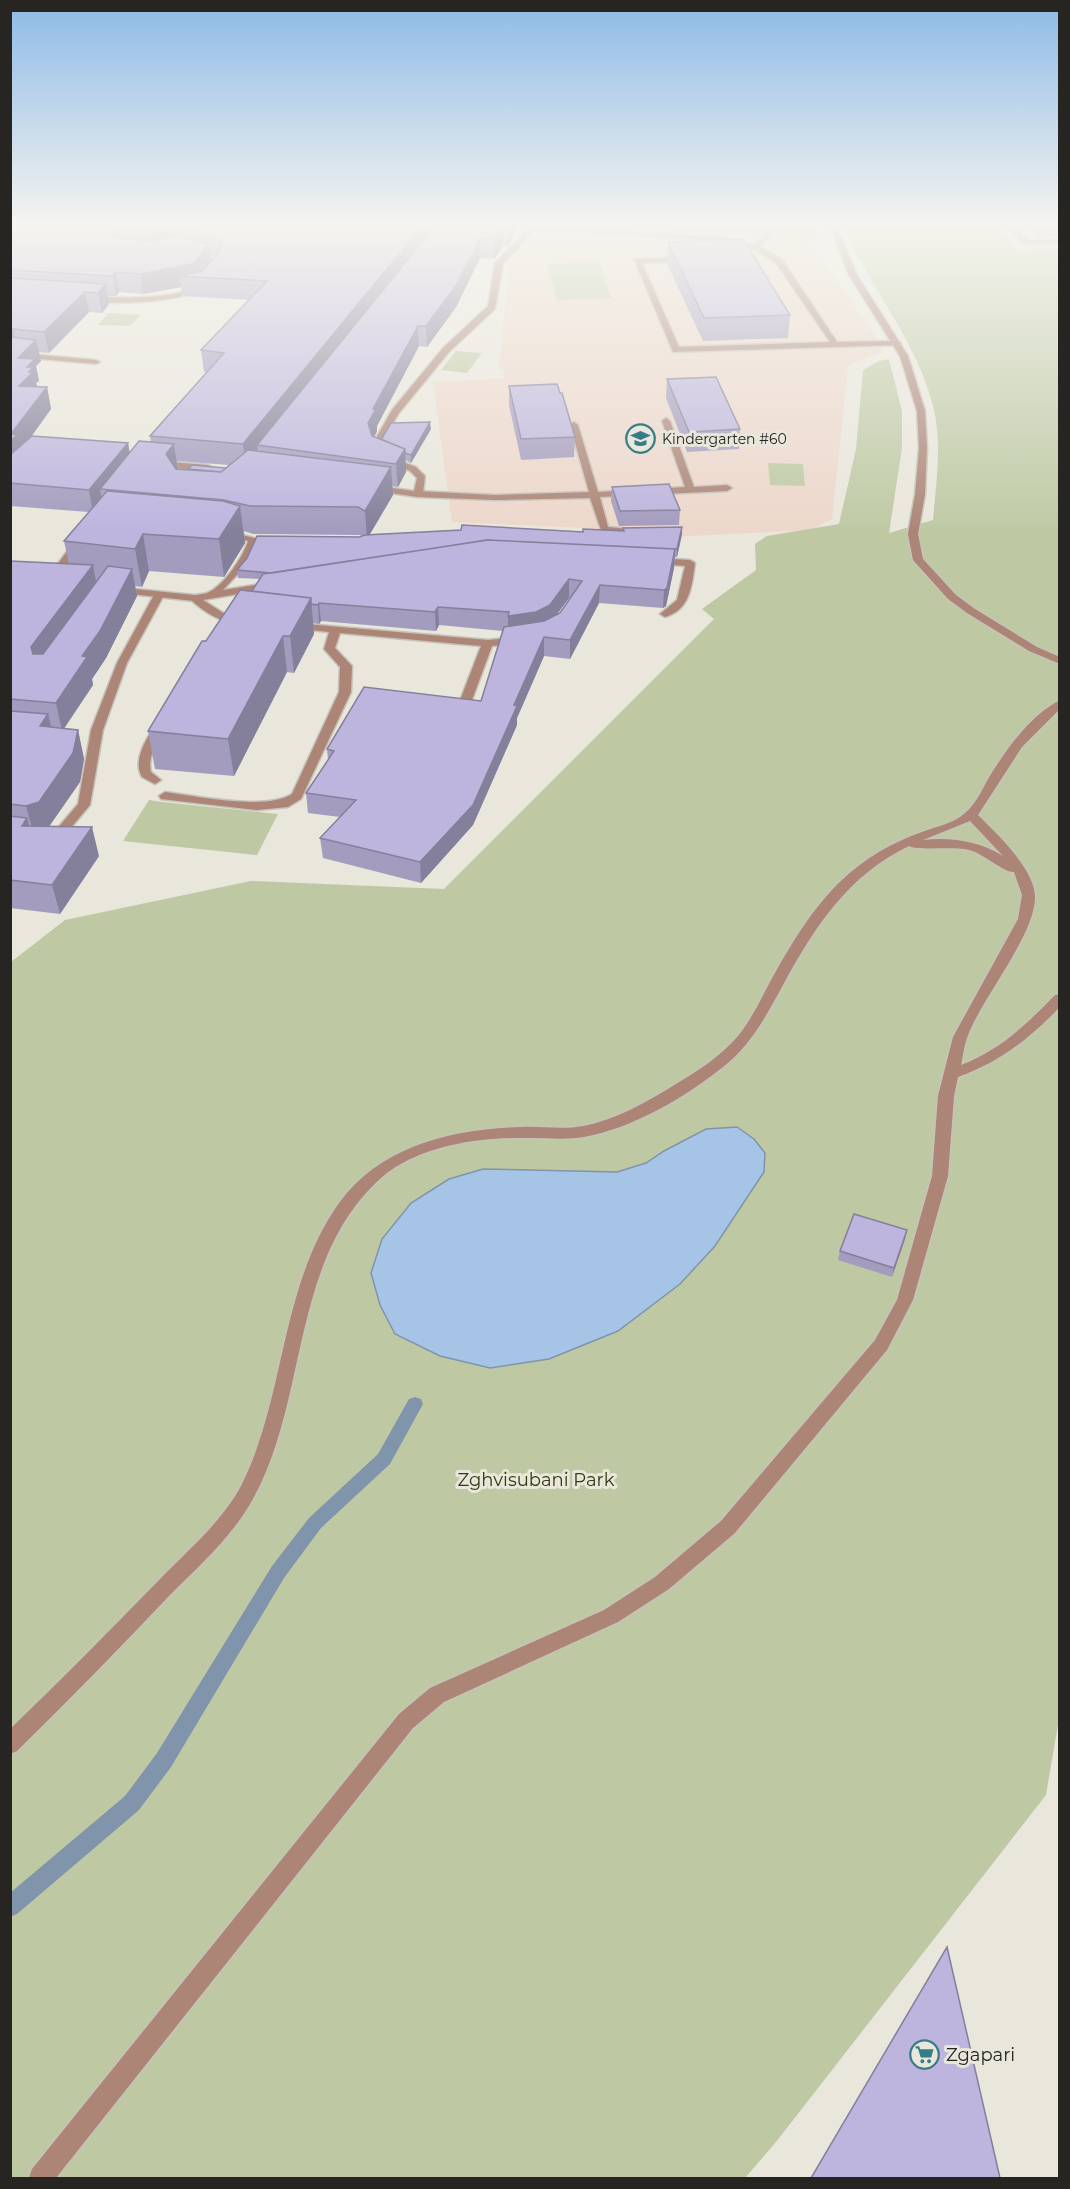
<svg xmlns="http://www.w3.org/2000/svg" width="1070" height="2189" font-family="Montserrat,sans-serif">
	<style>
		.education { fill: #edd7cb }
		.green { fill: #bec9a4 }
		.water { fill: #a6c4e6; stroke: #8094ab; stroke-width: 1.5 }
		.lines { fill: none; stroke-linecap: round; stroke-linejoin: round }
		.stream { fill: #8094ab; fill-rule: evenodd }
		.service-casing { stroke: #c6c3ba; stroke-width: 3 }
		.pedestrian-casing { stroke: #c6c3ba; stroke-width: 3 }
		.minor-casing { stroke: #c6c3ba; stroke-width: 3 }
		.service { fill: #ac8577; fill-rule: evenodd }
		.pedestrian { fill: #ac8577; fill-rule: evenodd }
		.minor { fill: #ac8577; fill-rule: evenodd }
		.wall { fill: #a39cbf; fill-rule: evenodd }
		.shaded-wall { fill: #847f9b }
		.building { fill: #bdb5de; stroke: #847f9b; stroke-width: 1.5 }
		.labels { text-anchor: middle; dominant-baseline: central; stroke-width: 6; stroke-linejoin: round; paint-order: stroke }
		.far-poi-label { font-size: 14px; fill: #262521; stroke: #e9e6db; text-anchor: start }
		.near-park-label { font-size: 18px; fill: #323d0d; stroke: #e9e6db }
		.near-poi-label { font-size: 18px; fill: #262521; stroke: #e9e6db; text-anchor: start }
	</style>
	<rect width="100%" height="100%" fill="#e9e6db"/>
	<!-- education -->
	<path class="education" d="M545,225L809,240L878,340L883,352L848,365L832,519L810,530L629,539L587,536L586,528L452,522L433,382L503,379L504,369H499L509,263Z
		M978,225H1059V254L1019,256Z"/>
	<!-- green -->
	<path class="green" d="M552,225H816L819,236L809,240Z
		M842,225H995L1018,251L1059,250L1060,1713L1046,1795L776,2142L745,2178H11V962L65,920L251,881L444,889L714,619L702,609L756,570L755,544L767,536L839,524L856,449L863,370L879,361L889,359L902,411V448L889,533L933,520C936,484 942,446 934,410C919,344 870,287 842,225Z
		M599,263L611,298L557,300L547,264Z
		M108,313L141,315L130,326L98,325Z
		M456,351L482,353L467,373L441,370Z
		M768,463L803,464L805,486L770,485Z
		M149,800L162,802L278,814L257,855L123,841Z"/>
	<!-- water -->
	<path class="water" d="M737,1127L754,1139L765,1153L764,1172L715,1246L680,1284L618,1331L549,1359L490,1368L440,1356L395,1334L380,1305L371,1273L382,1239L411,1203L449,1179L483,1169L617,1172L646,1163L664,1151L706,1129Z"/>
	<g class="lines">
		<!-- stream -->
		<path class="stream" d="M415,1397L421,1399L423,1404L390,1464L321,1528L284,1578L171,1767L139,1810L17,1914L10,1917V1893L125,1796L157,1753L272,1566L309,1518L378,1454L409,1399Z"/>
		<defs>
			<path id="service" d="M190,225H197L184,246L185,249L222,261C219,271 212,282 203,288C181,303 113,305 86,301L85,299L89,297C117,297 174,301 198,285C206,280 211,271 214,262L178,250L176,246Z
				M770,225H777L769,238L759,246L782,259L837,342L897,341L901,343L900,345L673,352L634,259L686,257L690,259L686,261L642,263L679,347L830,342L776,263L754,249L744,253L748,247L723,241L533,230L530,228L533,226L723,237L752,244L764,236Z
				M1006,225H1013L1028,240H1060V244H1023Z
				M20,353L96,360L100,362L96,364L17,357V353Z
				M666,418L670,421L694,487L727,485L732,488L727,491L600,497L608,527L629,529V533L608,534L601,530L590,498L495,500L418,497L413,494L418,491L495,495L589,492L570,425L574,422L578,425L598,492L685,487L662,421Z
				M223,530L258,539L248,563L223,590L274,582L279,585L274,588L203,600L225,614L246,617L247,619C230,631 201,610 189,598C194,594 200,595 207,593C223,587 243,557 248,541L223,534Z
				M655,558L690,560L695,563C692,586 690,610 665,617L660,614L677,600L685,566L651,563V559Z
				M159,592L164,595L127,663L103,730L90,805L64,836L35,845L10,842V834L34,837L56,830L78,804L91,730L117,663L154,595Z
				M295,623L488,640L519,637L524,640L519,643L492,646L469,708L463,711L457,708L481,646L340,633L335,648L352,666L351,692L301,799L288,807L257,810L161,799L159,796L165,792C198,796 265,811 292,794L339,692L340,667L324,649L329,632L291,628L290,626Z
				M160,723L166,726C158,739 147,757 151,772L161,780L155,784L142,777C132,760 147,738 156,724Z"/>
			<path id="pedestrian" d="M1060,700V709L1022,747L978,815C996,833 1035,869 1035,897C1035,936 981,998 967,1038C964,1046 963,1056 961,1065C1000,1050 1027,1024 1055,995L1060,994V1007C1029,1039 1000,1062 958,1077L954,1096L948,1176L913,1300L887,1350L735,1533L669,1589L618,1622L444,1702L413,1728L56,2178H29L32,2169L399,1714L430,1688L604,1610L655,1577L721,1521L875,1340L897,1300L932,1176L938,1096L953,1037L1018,919L1022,895L1014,872C1004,873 983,853 969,850C953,846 918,851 909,846C848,875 814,928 783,985C766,1016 751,1045 723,1067C684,1098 633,1128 584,1137C566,1140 548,1138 530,1138C481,1137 419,1145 381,1178C290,1260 309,1396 254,1497C234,1535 200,1565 170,1595C120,1648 69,1700 17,1751L10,1754V1729C61,1680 111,1629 160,1579C189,1549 223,1521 242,1484C286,1395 280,1286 339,1203C381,1145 453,1129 521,1127C542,1126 563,1130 583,1126C616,1120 648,1101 676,1084C698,1071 721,1056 738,1036C751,1020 760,1001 770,982C790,946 812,908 842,880C865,858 893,842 922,832C937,826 953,824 965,813C977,803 983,787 991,774C1008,747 1031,715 1060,700ZM970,821L1003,856C979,841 951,837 923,840Z"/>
			<path id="minor" d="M527,225H534L536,228L503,264L495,309L449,352L399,413L380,445L383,454L416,467L425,476L423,494L418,497L369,490L367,488L372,485L414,491L417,478L410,471L376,458L372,445L392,410L443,348L488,306L495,263L529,228Z
				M829,225H836L857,275L908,356L925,411L927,448L925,494L918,534L923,559L956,595L975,609L1037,647L1060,657V664L1029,651L967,613L948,599L913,560L908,534L915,494L919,448L917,411L900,356L849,275Z
				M158,461L208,465L213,468L208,471L155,466V462Z
				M76,539L84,541L55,582H47L46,580Z
				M116,587L194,595L199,598L194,601L112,592L111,590Z"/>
		</defs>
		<!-- service casing -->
		<use href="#service" class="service-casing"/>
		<!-- pedestrian casing -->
		<use href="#pedestrian" class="pedestrian-casing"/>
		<!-- minor casing -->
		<use href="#minor" class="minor-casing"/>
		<!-- service -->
		<use href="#service" class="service"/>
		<!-- pedestrian -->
		<use href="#pedestrian" class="pedestrian"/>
		<!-- minor -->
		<use href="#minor" class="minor"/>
	</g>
	<!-- wall -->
	<path class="wall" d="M10,225H519L508,246H503L494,259L480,258L456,307L427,347L419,346L377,426V431L374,437L382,440L431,429L411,463L405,460L406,472L398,487L392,486L393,495L370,534L623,531V528L682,534L677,557H675L674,568L666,606L663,608L599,603L570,659L544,656L517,718V725L473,825L421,883L323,858L320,838L340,817L308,813L306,793L328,760L327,749L481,701L503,631L439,625L436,631L321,621L319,624L313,623L314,634L294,673L287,672L234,776L155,769L148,731L206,641L252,591L260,579L238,578L237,570L362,536L360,535L253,534L244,531L245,543L224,577L149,571L142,587L135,586L137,596L106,658L92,679L93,685L64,729L78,730L84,759L80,782L49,826L99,856L60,914L10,908V561L69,564L64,541L89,512L10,506ZM184,230L185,237L181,236ZM210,255L216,257L211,261ZM181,287L182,296L249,300L201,350L204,372H207L150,436L151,442L129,453L128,443L31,436L51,409L47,387H37L36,383L39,381L36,366L41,361L39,352L49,353L89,312L102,313L109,304L108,296H116L119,292L143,294ZM177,461L229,465L226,468L188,469H178ZM569,598H571L560,613L556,615Z
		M1028,225H1059V236L1039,237Z
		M668,242L790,315L788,338L703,341L667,264Z
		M667,379L740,429L739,449L687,452L666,398Z
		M509,386L575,437L574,457L521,460L509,405Z
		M612,487L680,510L679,525L619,526L611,501Z
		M907,1230L905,1239L892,1277L838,1260L840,1251Z"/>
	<!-- shaded-wall -->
	<path class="shaded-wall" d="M173,225H187L184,228V230L174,248L156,252L153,232Z
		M423,225H439L257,445L258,452L246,466L243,444Z
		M508,225H519L508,246Z
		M503,227V246L494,259V240Z
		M117,231L120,250L111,234Z
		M480,239V258L456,307L427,347L426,326Z
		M209,244L211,263L201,277L179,276L181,287L143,294L140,274Z
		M116,272L119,292L116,296L113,276Z
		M106,284L109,304L102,313L98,293Z
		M85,292L89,312L49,353L44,332Z
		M418,326L419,346L377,426V431L370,446L368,423L373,409Z
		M13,329L17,350L10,352V330Z
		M36,340L41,361L36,366L39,381L36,383L38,393L19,386L18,358Z
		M47,387L51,409L21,451L10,468V441L11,434Z
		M430,422L431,429L411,463V455Z
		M128,443L132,465L100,489L102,502L93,513L89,490Z
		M174,444L178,471L171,482L166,454Z
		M405,449L406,472L398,487L396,464Z
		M391,467L393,495L367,539L365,511Z
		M240,506L245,543L224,577L219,539Z
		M682,527V534L677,557V549Z
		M143,534L149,571L142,587L135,549Z
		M675,549L674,568L666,606L663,608L664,590Z
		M93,565L98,592L37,675L31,647Z
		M132,569L137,596L106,658L92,679L93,685L62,731L56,703Z
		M569,579V598L550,624L508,635V616Z
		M600,585L599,603L570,659V640Z
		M311,598L314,634L294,673L290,636Z
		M319,603L321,621L319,624L318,605Z
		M438,607L439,625L436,631L435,612Z
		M283,636L287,672L234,776L228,739Z
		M544,637V656L517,718V725L473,825L421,883L420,862L514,705Z
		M48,714L55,742L40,726Z
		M78,730L84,759L80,782L46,831L34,835L26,806Z
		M27,818L35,847L22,826Z
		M92,827L99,856L60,914L52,885Z
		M907,1230L905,1239L892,1277L894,1268Z"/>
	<!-- building -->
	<path class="building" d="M10,225H173L172,228L153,232L117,231L111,234L113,237L153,241L179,235L209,244L193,264L140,274L116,272L113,276L10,270Z
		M186,225H423L243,444L150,436L224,353L201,350L267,281L179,276L201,272L218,254L222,242L220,239L184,228Z
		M436,225H508V227H503L494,240L480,239L455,287L426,326H418L373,409H376L368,423L372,436L405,449L396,464L257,445Z
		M743,239L790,315L704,318L668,242Z
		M10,278L106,284L98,293L85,292L44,332L13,329L10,330Z
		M10,337L36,340L18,358L35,359L27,367H33L29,372H33L19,386L47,387L11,434L17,435L10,441Z
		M716,377L740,429L689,432L667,379Z
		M557,384L560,393H562L575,437L521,439L509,386Z
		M430,422L411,455L405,453V449L383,440L382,438L391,423Z
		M32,436L128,443L89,490L10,483V455Z
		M139,441L174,444L166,454L176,469L221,472L248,450L391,467L365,511L358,507L250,506L224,500L100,489Z
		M192,465L226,468L221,472L188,469Z
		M669,484L680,510L620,511L612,487Z
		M107,491L223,501L240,506L219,539L143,534L135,549L64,541Z
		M462,525L583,532V529L624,531L623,528L682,527L677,549L487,540L272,573L237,570L247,558L257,536L359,537L365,535L461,530Z
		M488,540L675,549L667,588L664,590L600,585L570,640L544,637L514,705L517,706L473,805L420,862L320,838L356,800L306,793L334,751L327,749L364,687L481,701L504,627L544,621L560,613L582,581L569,579L550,605L536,612L508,616L509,612L438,607L435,612L319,603L318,605L311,604V598L252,591L263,574Z
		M10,561L93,565L31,647L33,654H43L108,566L132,569L100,631L82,656L87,657L56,703L10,699Z
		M240,590L311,598L290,636H283L228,739L148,731L202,641H206Z
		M10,711L48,714L40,726L78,730L73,753L39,802L26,806L10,804Z
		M10,816L27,818L22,826L92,827L52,885L10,880Z
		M854,1214L907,1230L894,1268L840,1251Z
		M947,1947L1000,2178H811Z"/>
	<!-- sky -->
	<linearGradient id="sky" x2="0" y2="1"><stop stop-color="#8dbae7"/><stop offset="0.42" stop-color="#f5f4ef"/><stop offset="1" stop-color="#f5f4ef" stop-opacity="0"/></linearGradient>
	<rect width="1070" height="532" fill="url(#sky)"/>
	<!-- icons -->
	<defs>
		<symbol id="school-ring" viewBox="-11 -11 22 22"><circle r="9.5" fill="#e9e6db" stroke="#367e86" stroke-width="1.5"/><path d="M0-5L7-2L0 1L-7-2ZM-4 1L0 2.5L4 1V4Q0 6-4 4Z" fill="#367e86"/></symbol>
		<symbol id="supermarket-ring" viewBox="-11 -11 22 22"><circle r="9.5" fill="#e9e6db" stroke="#367e86" stroke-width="1.5"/><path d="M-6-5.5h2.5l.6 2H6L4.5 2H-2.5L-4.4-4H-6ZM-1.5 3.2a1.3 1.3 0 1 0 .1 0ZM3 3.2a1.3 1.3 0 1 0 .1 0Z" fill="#367e86"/></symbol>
	</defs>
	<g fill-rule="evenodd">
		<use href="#school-ring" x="624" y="422" width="33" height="33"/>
		<use href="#supermarket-ring" x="908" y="2038" width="33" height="33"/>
	</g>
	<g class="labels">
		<!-- far-poi labels -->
		<g class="far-poi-label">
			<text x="662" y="439">Kindergarten #60</text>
		</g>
		<!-- near-park labels -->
		<g class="near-park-label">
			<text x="536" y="1480">Zghvisubani Park</text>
		</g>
		<!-- near-poi labels -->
		<g class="near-poi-label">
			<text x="946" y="2055">Zgapari</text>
		</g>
	</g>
	<!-- border -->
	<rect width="1070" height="2189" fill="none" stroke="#262521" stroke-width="24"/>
</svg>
